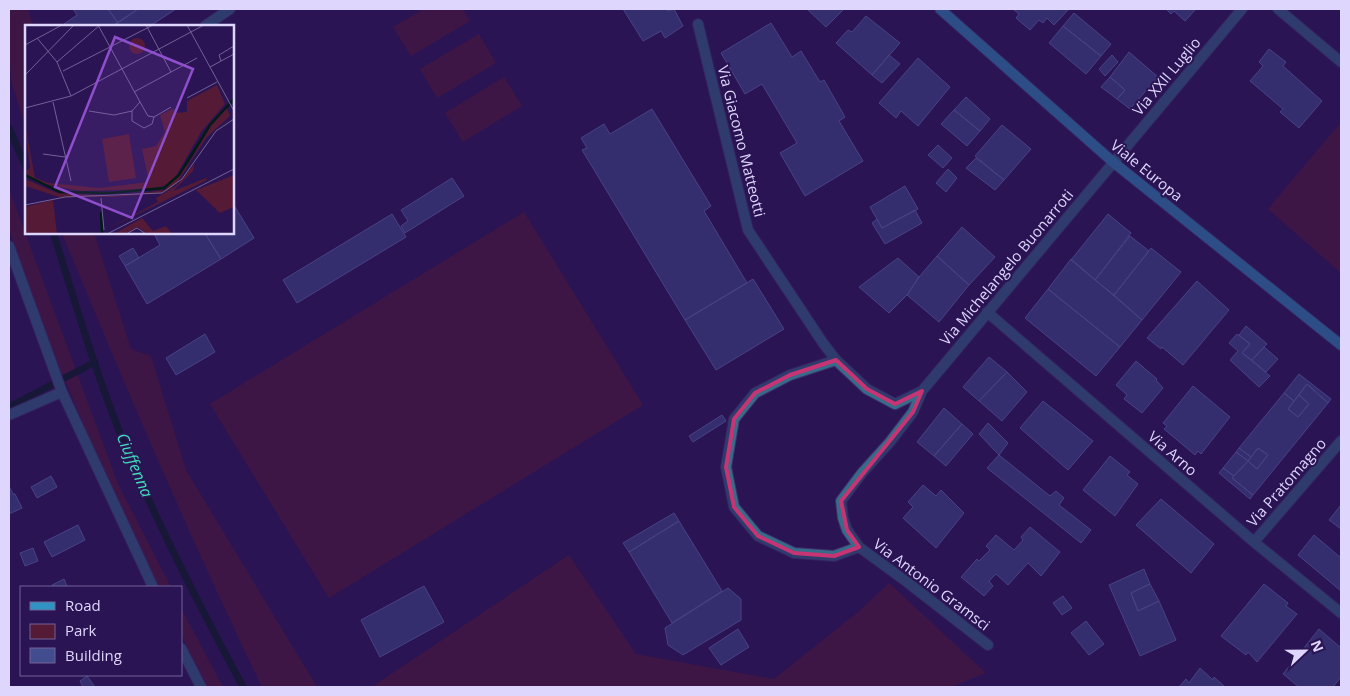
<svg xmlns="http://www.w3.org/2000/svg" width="1350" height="696" font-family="'Open Sans',sans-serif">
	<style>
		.green { fill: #541a36 }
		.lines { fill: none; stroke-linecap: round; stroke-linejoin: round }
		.stream { stroke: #001c15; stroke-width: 7 }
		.building { fill: #424d8f; stroke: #6c7ac0 }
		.street-casing { stroke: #432f6b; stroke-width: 12 }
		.secondary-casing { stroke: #432f6b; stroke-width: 12 }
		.street { stroke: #346c8a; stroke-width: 10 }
		.secondary { stroke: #3193c3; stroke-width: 10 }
		.marked { fill: none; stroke: #c63473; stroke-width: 4; stroke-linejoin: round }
		.labels { text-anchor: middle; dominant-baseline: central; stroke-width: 4; stroke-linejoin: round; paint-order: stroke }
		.street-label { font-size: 15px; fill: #ded6fd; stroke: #2a1453 }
		.water-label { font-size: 16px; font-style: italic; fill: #40dcb9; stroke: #2a1453 }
		.inset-river { fill: none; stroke: #001c15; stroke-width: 2.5 }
		.inset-road { fill: none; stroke: #726297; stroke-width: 1 }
		.view { fill: #8f4ecb; fill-opacity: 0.15; stroke: #8f4ecb; stroke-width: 2.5 }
		.inset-edge { fill: none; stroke: #ded6fd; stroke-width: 2.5 }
	</style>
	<rect width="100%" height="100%" fill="#2a1453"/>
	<!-- green -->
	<path class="green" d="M9,9H28L33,26H26V129L12,84L9,59Z
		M424,9H463L470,21L411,56L393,27Z
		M479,34L496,63L437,98L420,69Z
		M504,77L522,106L463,142L445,113Z
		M1341,122V273L1268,209Z
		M9,189L118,484L171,587H159L110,487L58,364L9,230Z
		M524,212L643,405L329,598L210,404Z
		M62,233H94L131,349L151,356L186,470L317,687H262C190,538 125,386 62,233Z
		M569,555L636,654L774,679L857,613L889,583L986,673L951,687H372Z
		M181,608L223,687H207L181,634Z"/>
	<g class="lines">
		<!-- stream -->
		<path class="stream" d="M9,128L26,167
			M53,232C76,305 97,378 126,448C160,530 201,609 243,687
			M9,407L95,362"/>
	</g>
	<!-- building -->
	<path class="building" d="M73,9H108L118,23L115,24L116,26H65L64,24L77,15Z
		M108,9H138L118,23Z
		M138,9H176L150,26H116L115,24Z
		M623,9H666L668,11L674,9L683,26L665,38L661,31L643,41Z
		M807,9H844L826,27Z
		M1013,9H1067L1068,10L1054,25L1047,18L1043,23L1039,20L1030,30L1016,18L1019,14Z
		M1166,9H1196L1185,21L1174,11L1171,14Z
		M1074,13L1111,44L1101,56L1063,26Z
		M866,16L900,43L872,75L836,43L848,30L852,32Z
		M771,23L792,57L801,51L820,82L824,80L845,117L839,121L863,161L805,196L780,153L797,143L762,84L745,94L721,53Z
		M1063,26L1101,56L1086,74L1049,43Z
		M1269,49L1286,62L1283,66L1322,101L1299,128L1280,112L1283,109L1250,81L1263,66L1259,62Z
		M1129,52L1158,77L1130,109L1117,99L1125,90L1110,77Z
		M889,55L900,64L882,83L872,75Z
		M1112,55L1118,62L1105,76L1099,69Z
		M918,58L950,87L918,126L901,111L896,118L879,103Z
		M1110,77L1125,90L1117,99L1101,87Z
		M966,97L990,119L980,131L954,110Z
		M652,109L711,206L704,211L747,283L685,320L582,150L587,148L581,138L604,124L610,134Z
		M954,110L980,131L967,146L941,124Z
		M1002,125L1031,149L1004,180L975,156Z
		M938,145L952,158L943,168L928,155Z
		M976,158L1004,180L995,190L966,168Z
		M948,169L957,178L946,192L936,183Z
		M452,178L464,196L405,233L401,226L408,221L401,210Z
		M905,186L918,209L882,228L870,207Z
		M232,202L254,238L221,259L204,232H232Z
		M915,210L922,223L885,244L872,223L877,219L882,228Z
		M392,214L406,237L297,303L283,280Z
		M1108,214L1131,233L1095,280L1071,260Z
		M962,227L995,257L969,285L937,256Z
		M153,232H204L221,259L147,304L125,266L160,245Z
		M1130,236L1149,251L1114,295L1095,280Z
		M133,248L139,258L125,266L119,256Z
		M1151,248L1181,272L1142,320L1114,295Z
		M937,256L969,285L939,322L907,295L919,277Z
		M898,258L919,277L907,295L889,313L859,287Z
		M1071,259L1142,320L1120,347L1048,289Z
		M753,279L784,329L716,370L685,320Z
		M1197,281L1229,310L1183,365L1162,347L1161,349L1147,338Z
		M1048,289L1120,347L1096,376L1025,318Z
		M1246,326L1267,344L1252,360L1242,353L1250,344L1239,335Z
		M205,334L215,352L176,375L166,358Z
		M1237,334L1250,344L1242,353L1270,376L1259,387L1230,360L1238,351L1229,343Z
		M1264,347L1278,359L1266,372L1252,360Z
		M989,357L1007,372L979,401L963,387Z
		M1136,361L1157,379L1156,380L1163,388L1142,413L1124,399L1127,395L1116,385Z
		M1007,372L1027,392L1002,421L979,401Z
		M1299,374L1331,399L1328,403L1307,384L1294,401L1284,393Z
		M1307,384L1328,403L1253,495L1232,478L1248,461L1257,469L1268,455L1258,448L1251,457L1239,448L1284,393L1294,401L1288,409L1298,417L1309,404L1299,395Z
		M1193,386L1230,417L1201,454L1198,451L1195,455L1164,429L1167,426L1163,423Z
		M1299,395L1309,404L1298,417L1288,409Z
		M1043,401L1093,441L1068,470L1020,428Z
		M944,408L962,424L934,456L917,442Z
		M722,415L726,421L693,442L689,436Z
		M988,423L1008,443L999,455L979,434Z
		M962,424L973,434L946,466L934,456Z
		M1239,448L1251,457L1248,461L1236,452Z
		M1258,448L1268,455L1257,469L1248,461Z
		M1236,452L1248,461L1234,476L1223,468Z
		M999,455L1050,496L1056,491L1064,498L1059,505L1091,530L1081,543L987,468Z
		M1110,456L1130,472L1127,475L1138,484L1115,516L1083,490Z
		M1223,468L1234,476L1232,478L1253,495L1250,499L1219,473Z
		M51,476L57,487L37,498L31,487Z
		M923,485L936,496L941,490L964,513L936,548L903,518L913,507L908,502Z
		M9,486L13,494H15L22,508L9,514Z
		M1161,499L1214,544L1191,573L1136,525Z
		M1341,505V529L1329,520Z
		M674,513L679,521L629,552L623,543Z
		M679,521L722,591L672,623L629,552Z
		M78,525L85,540L52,557L44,542Z
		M1030,527L1060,552L1041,576L1028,563L1008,585L996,574L989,581L993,586L984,596L961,577L977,559L979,561L990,550L986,546L996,535L1014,550L1023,540L1021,537Z
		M1314,535L1341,558V591L1298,555Z
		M33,548L38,561L25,566L20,553Z
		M1144,569L1150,584L1131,593L1138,611L1159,601L1176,640L1140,656L1109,585Z
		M64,579L67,586L64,587H53L52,585Z
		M1150,584L1159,601L1138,611L1131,593Z
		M1264,584L1288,603L1286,606L1297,614L1257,662L1248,652L1246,655L1221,636Z
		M424,586L444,622L380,657L361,620Z
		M728,588L741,599V620L683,655L668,645L665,628Z
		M1063,596L1072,608L1062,615L1053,603Z
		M1086,621L1104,644L1089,655L1071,633Z
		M738,629L749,647L721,665L709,648Z
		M1319,629L1341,648V677L1333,687H1299L1283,674Z
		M1200,668L1213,680L1214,677L1225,687H1179L1186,679L1189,683Z
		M87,676L95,687H83L80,681Z"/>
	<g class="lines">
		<defs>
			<path id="street" d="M1278,9L1341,62
				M698,24L748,230L823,343L836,360
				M205,26L230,9
				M9,246L62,392L153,587
				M987,312L1254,542L1341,613
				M922,391L1242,9
				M9,415L62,392
				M1254,542L1341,441
				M859,547L834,556L794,553L758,536L734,507L726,467L734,419L755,393L790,375L836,360L867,389L895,404L922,391L913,412L890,442L862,473L841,501L843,518L847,530L859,547L907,582L988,645
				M181,648L201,687"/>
			<path id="secondary" d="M940,9L1113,162L1341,345"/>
		</defs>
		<!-- street casing -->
		<use href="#street" class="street-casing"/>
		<!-- secondary casing -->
		<use href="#secondary" class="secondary-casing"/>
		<!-- street -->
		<use href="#street" class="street"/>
		<!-- secondary -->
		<use href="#secondary" class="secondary"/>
	</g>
	<!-- marked area -->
	<path d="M0 0H1350V696H0ZM836,360L867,389L895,404L922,391L913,412L841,501L847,530L859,547L834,556L794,553L758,536L734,507L726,467L734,419L755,393L790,375Z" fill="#2a1453" fill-opacity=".55" fill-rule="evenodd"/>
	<path class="marked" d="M836,360L867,389L895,404L922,391L913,412L841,501L847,530L859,547L834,556L794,553L758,536L734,507L726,467L734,419L755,393L790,375Z"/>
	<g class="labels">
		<!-- street labels -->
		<g class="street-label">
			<text transform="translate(1166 76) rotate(-50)">Via XXII Luglio</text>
			<text transform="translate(742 141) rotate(76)">Via Giacomo Matteotti</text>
			<text transform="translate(1147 170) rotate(39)">Viale Europa</text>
			<text transform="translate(1006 267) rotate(-50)">Via Michelangelo Buonarroti</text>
			<text transform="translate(1173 453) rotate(41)">Via Arno</text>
			<text transform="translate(1286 482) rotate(-49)">Via Pratomagno</text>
			<text transform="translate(932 584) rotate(37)">Via Antonio Gramsci</text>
		</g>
		<!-- water labels -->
		<g class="water-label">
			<text transform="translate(135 465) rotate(67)">Ciuffenna</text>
		</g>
	</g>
	<!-- overview -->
	<g transform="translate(25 25)">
		<rect width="209" height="209" fill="#2a1453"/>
		<path d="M104 21a8 8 0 1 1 16 0a8 8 0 1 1-16 0ZM192,60L200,79L176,107L150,153L142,160L128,164L56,166L18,159L2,151L1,146L5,143L0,99L10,153L24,158L74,163L124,157L117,124L131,121L140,107L135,90L149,83V88L162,87V76ZM201,82L205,91L182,112L152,158L145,164L137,168L89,172H34L0,161V154L32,168L89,171L140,165L164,138L188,97ZM104,109L111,153L84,157L77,114ZM170,138L168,146L148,166L181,153L182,155L80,205L133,177L131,173L151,161ZM209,150V182L195,188L171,165ZM28,175L32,209H0V182ZM117,193L128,206L141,201L147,209H122L113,202L99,209H89Z" fill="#541a36"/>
		<path class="inset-river" d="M0,150L35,167L85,168L139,163L154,150L185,100L209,74M76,187L77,209"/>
		<path class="inset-road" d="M73,0L115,77M121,0L146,47M162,0L209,86M12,13L32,37L46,71M0,20L37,0M196,36L194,30L209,21M32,37L75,0M185,42L209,29M38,46L128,0M0,50L49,0M109,67L172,33M162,73L192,57M28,77L46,156M115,77L123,91L129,92L127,99L119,103L107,96V86ZM0,83L46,71L179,0M64,86L89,90L107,86M129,92L146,82M18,129L40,132M76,173L79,205M0,180L40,172L137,168L157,154L191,106L209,94M82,209L209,144M101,209L112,203L121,209"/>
		<path class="view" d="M90,12L168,44L107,193L30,162Z"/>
		<rect width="209" height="209" class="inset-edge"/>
	</g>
	<!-- border -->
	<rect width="1350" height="696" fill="none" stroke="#ded6fd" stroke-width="20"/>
	<!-- legend -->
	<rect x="20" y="586" width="162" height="90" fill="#2a1453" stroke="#726297"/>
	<rect x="30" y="602" width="25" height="8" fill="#3193c3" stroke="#726297"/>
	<text x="65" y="611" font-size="15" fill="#ded6fd">Road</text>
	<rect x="30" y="624" width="25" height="15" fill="#541a36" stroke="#726297"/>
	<text x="65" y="636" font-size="15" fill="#ded6fd">Park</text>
	<rect x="30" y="648" width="25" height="15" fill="#424d8f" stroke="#726297"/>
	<text x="65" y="661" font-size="15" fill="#ded6fd">Building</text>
	<!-- north arrow -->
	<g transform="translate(1305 651) rotate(68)" stroke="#2a1453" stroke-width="4" paint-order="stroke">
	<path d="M0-4L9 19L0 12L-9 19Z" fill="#ded6fd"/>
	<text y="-8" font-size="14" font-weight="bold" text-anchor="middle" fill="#ded6fd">N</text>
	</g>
</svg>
